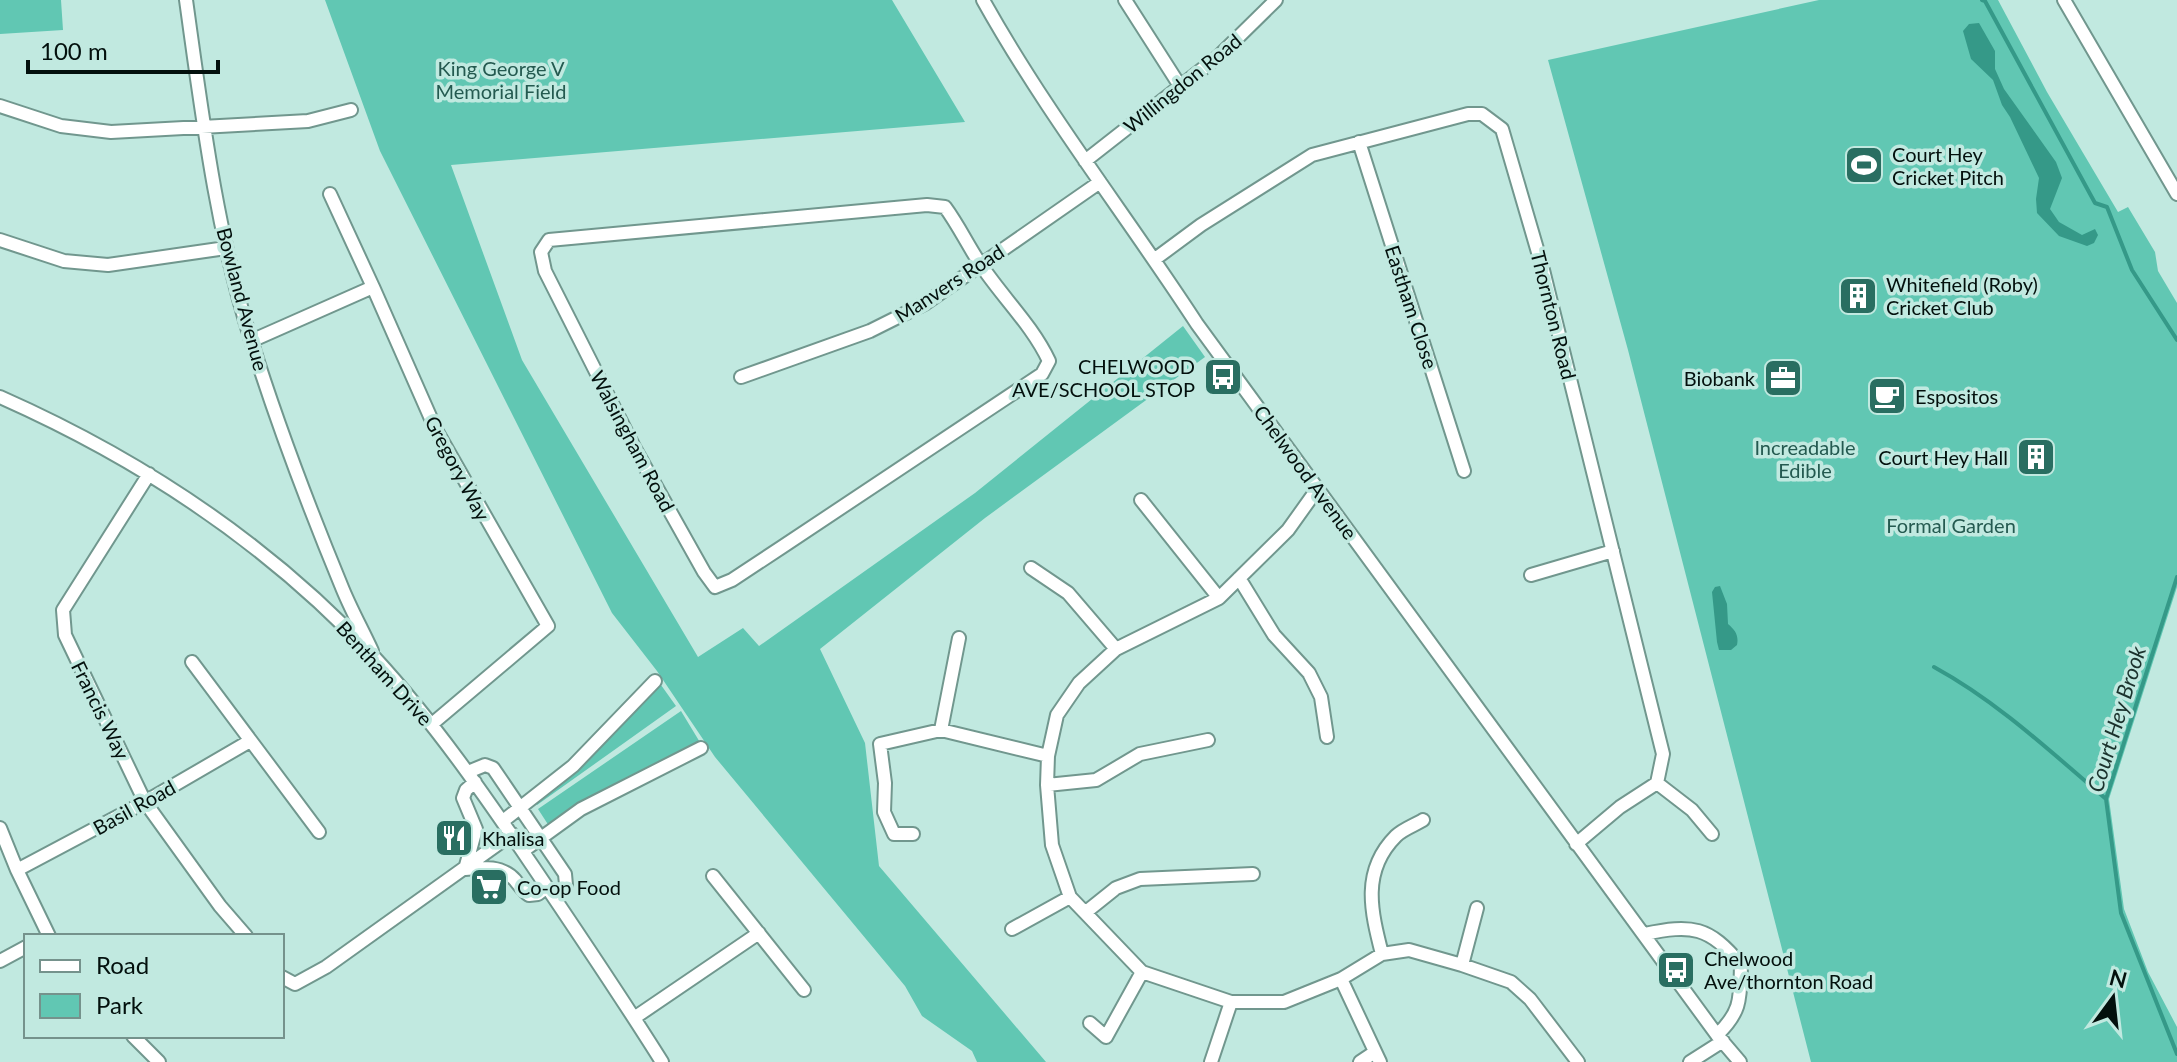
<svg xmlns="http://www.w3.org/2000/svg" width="2177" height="1062" font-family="Lato,sans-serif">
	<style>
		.green { fill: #61c7b3 }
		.water { fill: #359988 }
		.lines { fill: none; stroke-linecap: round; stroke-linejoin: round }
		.stream { stroke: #359988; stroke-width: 4 }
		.minor-casing { stroke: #71978e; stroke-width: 16 }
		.minor { stroke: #fff; stroke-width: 12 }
		.labels { text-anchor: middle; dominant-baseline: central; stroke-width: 7; stroke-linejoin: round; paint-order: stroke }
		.park-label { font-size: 20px; fill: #245a50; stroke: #c1e9e0 }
		.street-label { font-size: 20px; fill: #03100d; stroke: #c1e9e0 }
		.poi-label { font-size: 20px; fill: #03100d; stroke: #c1e9e0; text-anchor: start }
		.water-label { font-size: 22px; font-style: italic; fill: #1b322d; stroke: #c1e9e0 }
	</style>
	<rect width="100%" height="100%" fill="#c1e9e0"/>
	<!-- green -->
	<path class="green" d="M0,0H61L63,30L0,34Z
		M325,0H892L965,122L451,165L522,360L698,657L743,628L759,646L975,493L1183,326L1205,357L985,518L820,649L865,743L879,866L1046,1062H977L972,1051L922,1016L905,986L715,757L657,671L612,613L380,151Z
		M1819,0H1998L2047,92L2118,212L2128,207L2155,252L2158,271L2177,303V587L2109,799L2124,909L2148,972L2177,1027V1062H1811L1628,350L1548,60Z
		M661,685L676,706L537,805L534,801L608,737Z
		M681,711L701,744L549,826L538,809Z"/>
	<!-- water -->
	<path class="water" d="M1979,23L1995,51V69L2004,89L2056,162L2062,178L2050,209L2059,222L2082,235L2095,229L2098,235L2094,243L2087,246L2059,236L2037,213L2036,199L2039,178L2010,117L2002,105L1993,80L1971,59L1963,31L1969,24Z
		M1720,586L1727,604L1728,624C1735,630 1739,635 1737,645L1731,650H1719L1717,642L1712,592L1715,587Z"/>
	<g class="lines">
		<!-- stream -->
		<path class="stream" d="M1982,0L1985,1L2095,203L2107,207L2132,270L2177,340
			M2177,577L2106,799L2121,913L2177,1054
			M1934,667C1998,702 2051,752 2106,799"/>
		<defs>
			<path id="minor" d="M186,0C202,114 216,230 251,340C277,423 308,505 341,585C350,608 362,629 372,651
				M983,0C1046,113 1126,215 1197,324L1717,1035L1740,1062
				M1125,0L1180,86
				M2064,0L2177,194
				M0,106L61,126L111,132L308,121L351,110
				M1359,142L1464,471
				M1085,161L1219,56L1276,0
				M330,194L373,287
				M927,205L945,207C959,226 968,246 981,265C1003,298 1032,325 1049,361L1042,374L782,547L732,580L715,587L704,572L635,449L545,271L541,252L549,240Z
				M0,240L64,261L108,265L226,248
				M1155,259L1201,225L1312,155L1468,114H1482L1502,129L1542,266L1663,754L1657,783L1620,807L1576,844
				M251,341L373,287L436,430L548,626L432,724
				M741,377L870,331L926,303L1100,182
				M0,397C140,459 270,545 375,658C434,722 483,793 532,865C576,930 620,995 662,1062
				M149,474L63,610L65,635L145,802L220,906L246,936
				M1318,488L1288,530L1219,598L1116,649L1079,683L1057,715L1048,756L1047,785L1052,845L1070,897L1142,972L1231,1002H1284L1341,979L1382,954L1409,950L1462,965L1511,982L1530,999L1578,1062
				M1141,500L1219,598
				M1031,568L1068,593L1116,649
				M1531,575L1613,551
				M1239,578L1274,635L1309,673L1321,697L1327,737
				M192,662L319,832
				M941,730L959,638
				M468,772L485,765L493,768L565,874L566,885L555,899
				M475,782L466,790L463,798L476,829L465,869C483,867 503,866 515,880C520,886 523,891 529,895L538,894L547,887
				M1657,783L1692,810L1712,834
				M1047,785L1096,780L1140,754L1208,740
				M503,821L573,766L655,681
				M0,828L17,870L49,936
				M913,834H894L884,812L885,783L880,744L941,730L1048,756
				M523,851L581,809L701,748
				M17,870L145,802L250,741
				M713,876L804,990
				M1086,912L1116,888L1140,879L1253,874
				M1012,929L1070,897
				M1644,934C1692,924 1709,926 1741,965C1740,998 1742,1011 1717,1035
				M1382,954C1371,911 1361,871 1396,836C1403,829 1415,825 1423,820
				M0,961L26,947
				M1462,965L1477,908
				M282,977L295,984L326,967L512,834
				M1341,979L1380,1062
				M634,1018L759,933
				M1090,1023L1106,1037L1142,972
				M133,1036L159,1062
				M1211,1062L1231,1002
				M1360,1062L1375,1052
				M1690,1062L1723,1041"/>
		</defs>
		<!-- minor casing -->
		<use href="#minor" class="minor-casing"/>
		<!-- minor -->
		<use href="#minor" class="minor"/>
	</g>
	<!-- icons -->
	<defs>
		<symbol id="stadium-square" viewBox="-11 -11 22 22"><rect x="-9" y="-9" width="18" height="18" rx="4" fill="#296e61" stroke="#c1e9e0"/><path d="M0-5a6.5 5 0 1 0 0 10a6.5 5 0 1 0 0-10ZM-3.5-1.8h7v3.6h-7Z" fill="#fff"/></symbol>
		<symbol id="building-square" viewBox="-11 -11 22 22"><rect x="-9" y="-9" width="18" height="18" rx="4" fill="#296e61" stroke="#c1e9e0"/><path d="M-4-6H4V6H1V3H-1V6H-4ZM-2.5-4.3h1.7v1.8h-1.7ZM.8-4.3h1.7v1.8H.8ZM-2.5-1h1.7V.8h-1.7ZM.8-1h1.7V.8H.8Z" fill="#fff"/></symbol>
		<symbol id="bus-square" viewBox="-11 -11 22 22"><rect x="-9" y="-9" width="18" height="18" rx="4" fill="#296e61" stroke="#c1e9e0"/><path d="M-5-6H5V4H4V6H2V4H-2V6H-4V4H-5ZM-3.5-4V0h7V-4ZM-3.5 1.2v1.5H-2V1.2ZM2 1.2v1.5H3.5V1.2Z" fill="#fff"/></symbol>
		<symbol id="office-square" viewBox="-11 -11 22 22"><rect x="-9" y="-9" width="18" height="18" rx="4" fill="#296e61" stroke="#c1e9e0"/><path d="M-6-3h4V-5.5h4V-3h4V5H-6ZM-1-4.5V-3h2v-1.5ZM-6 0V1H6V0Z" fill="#fff"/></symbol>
		<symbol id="cafe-square" viewBox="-11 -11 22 22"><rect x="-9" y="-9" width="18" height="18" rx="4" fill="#296e61" stroke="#c1e9e0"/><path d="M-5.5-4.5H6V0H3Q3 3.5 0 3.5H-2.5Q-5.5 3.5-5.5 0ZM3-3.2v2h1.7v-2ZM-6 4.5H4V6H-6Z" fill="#fff"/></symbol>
		<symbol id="restaurant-square" viewBox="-11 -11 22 22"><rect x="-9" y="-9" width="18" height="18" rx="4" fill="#296e61" stroke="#c1e9e0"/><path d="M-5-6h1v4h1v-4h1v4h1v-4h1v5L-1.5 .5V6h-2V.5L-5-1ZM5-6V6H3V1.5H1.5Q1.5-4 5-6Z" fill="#fff"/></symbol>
		<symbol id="supermarket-square" viewBox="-11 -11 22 22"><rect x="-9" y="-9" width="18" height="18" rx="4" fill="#296e61" stroke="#c1e9e0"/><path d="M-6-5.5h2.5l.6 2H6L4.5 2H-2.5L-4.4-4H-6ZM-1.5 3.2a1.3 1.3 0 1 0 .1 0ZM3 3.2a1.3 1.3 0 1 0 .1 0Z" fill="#fff"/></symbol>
	</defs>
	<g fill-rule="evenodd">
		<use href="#stadium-square" x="1842" y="143" width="44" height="44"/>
		<use href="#building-square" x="1836" y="274" width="44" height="44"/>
		<use href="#bus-square" x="1201" y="355" width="44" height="44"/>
		<use href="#office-square" x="1761" y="356" width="44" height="44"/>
		<use href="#cafe-square" x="1865" y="374" width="44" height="44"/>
		<use href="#building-square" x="2014" y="435" width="44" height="44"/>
		<use href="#restaurant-square" x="432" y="816" width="44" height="44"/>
		<use href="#supermarket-square" x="467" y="865" width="44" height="44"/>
		<use href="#bus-square" x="1654" y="948" width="44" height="44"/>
	</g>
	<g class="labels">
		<!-- park labels -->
		<g class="park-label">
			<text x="501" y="68">King George V<tspan x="501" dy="23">Memorial Field</tspan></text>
			<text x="1805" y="447">Increadable<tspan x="1805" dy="23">Edible</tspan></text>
			<text x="1951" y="525">Formal Garden</text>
		</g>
		<!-- street labels -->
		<g class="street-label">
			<text transform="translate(1182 83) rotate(-39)">Willingdon Road</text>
			<text transform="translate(949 283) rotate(-33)">Manvers Road</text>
			<text transform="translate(243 299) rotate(75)">Bowland Avenue</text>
			<text transform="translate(1412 307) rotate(72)">Eastham Close</text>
			<text transform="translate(1554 315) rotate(76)">Thornton Road</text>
			<text transform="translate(633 441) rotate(62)">Walsingham Road</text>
			<text transform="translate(458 468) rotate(62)">Gregory Way</text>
			<text transform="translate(1306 472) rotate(54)">Chelwood Avenue</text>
			<text transform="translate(385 673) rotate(48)">Bentham Drive</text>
			<text transform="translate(101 710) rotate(64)">Francis Way</text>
			<text transform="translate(134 807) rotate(-29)">Basil Road</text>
		</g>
		<!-- poi labels -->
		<g class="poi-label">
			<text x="1892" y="154">Court Hey<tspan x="1892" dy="23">Cricket Pitch</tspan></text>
			<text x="1886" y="284">Whitefield (Roby)<tspan x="1886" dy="23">Cricket Club</tspan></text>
			<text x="1195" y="366" text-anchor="end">CHELWOOD<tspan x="1195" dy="23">AVE/SCHOOL STOP</tspan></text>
			<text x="1755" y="378" text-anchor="end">Biobank</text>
			<text x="1915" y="396">Espositos</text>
			<text x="2008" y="457" text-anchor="end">Court Hey Hall</text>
			<text x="482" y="838">Khalisa</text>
			<text x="517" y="887">Co-op Food</text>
			<text x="1704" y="958">Chelwood<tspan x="1704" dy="23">Ave/thornton Road</tspan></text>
		</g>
		<!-- water labels -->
		<g class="water-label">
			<text transform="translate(2116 719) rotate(-73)">Court Hey Brook</text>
		</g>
	</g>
	<!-- legend -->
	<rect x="24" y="934" width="260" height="104" fill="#c1e9e0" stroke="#75928c" stroke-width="2"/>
	<rect x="40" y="960" width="40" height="12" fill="#ffffff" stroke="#75928c" stroke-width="2"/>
	<text x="96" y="974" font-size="24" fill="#03100d">Road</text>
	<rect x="40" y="994" width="40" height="24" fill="#61c7b3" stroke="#75928c" stroke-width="2"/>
	<text x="96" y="1014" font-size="24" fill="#03100d">Park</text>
	<!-- north arrow -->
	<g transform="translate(2113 998) rotate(15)" stroke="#c1e9e0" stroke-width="6" paint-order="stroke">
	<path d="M0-6L14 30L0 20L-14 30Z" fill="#03100d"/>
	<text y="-12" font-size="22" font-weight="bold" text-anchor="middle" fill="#03100d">N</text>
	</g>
	<!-- scale -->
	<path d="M28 60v12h190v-12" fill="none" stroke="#03100d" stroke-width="4"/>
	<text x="40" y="60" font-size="24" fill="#03100d" stroke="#c1e9e0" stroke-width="6" paint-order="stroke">100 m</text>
</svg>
